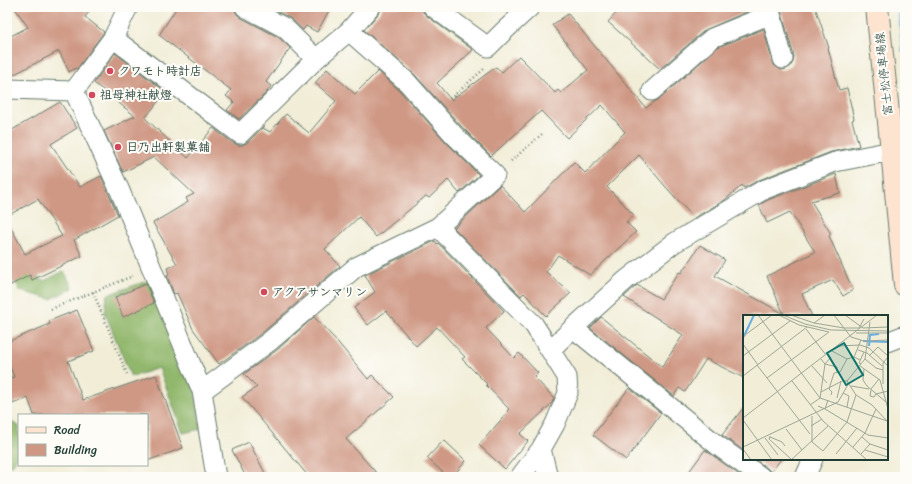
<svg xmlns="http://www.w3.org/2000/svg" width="912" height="484" font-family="Sriracha,'Klee One',sans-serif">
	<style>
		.forest { fill: #91b76c; stroke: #587a50 }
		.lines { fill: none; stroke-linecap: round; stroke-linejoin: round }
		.stream { stroke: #69b0e0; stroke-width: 7 }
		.building { fill: #cf9884 }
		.street-casing { stroke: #687b6d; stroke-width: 21 }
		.secondary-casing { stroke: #687b6d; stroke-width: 24 }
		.path { stroke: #687b6d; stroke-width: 2.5; stroke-dasharray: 1 3; stroke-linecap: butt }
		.street { stroke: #fff; stroke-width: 19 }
		.secondary { stroke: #fde4d1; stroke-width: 22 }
		.poi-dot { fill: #d1495b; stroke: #fdfcf7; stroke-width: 1.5 }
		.labels { text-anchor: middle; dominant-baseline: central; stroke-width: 4; stroke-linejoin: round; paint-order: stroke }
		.poi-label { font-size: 12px; font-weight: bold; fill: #1f3d34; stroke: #fdfcf7; text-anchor: start }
		.street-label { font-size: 12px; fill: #1f3d34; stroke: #fdfcf7 }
		.inset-river { fill: none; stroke: #69b0e0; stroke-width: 2 }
		.inset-road { fill: none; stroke: #9da796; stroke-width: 1 }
		.view { fill: #0f766e; fill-opacity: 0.15; stroke: #0f766e; stroke-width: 2 }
		.inset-edge { fill: none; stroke: #1f3d34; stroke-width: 2 }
	</style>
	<rect width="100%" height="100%" fill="#fdfcf7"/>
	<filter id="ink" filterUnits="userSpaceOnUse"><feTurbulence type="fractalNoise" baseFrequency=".025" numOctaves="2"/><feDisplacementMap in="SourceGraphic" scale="8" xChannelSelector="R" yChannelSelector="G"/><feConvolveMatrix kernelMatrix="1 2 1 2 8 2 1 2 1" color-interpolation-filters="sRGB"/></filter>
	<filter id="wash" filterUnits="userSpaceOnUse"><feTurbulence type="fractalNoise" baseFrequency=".012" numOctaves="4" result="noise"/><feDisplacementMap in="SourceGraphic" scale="16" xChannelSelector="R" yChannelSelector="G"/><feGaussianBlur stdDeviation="0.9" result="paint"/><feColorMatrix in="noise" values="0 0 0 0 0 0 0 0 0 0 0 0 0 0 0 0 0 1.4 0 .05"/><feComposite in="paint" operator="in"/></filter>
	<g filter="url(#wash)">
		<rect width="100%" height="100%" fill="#f1edd7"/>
		<!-- forest -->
		<path class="forest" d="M22,269L44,281L64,271L73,288L51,299L20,291L12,274Z
			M150,280L195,391L201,429L183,433L159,368L131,377L105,313L107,295Z
			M7,420L19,426V453L14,463L7,467Z"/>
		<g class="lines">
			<!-- stream -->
			<path class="stream" d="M901,7L905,50"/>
		</g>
		<g id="blocks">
			<!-- building -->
			<path class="building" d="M14,7H93L85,17L104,32L77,69L76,68L69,72L59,51L7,78V38L28,27Z
				M177,7H234L236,13L240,17L278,37L290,48L266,82L271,86L266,93L239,119L227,110L234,102L226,96L231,90L159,35Z
				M269,7H331L317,32L306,26L303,30L290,18Z
				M381,7H422L423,12L427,16L473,50L437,83L451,100L496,67L502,72L519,56L555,93L558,90L561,93L588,70L552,25L568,14L646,108L654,102L659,99L718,47L764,29L772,62L775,66L781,70L786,69L790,67L793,62L794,56L780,7H815L829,48H828L839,90L847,88L854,119L852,120L859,146L831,152L759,180L744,188L742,185L725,200L694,218L665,186L639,155L607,187L634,215L626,222L636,232L590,275L558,255L546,272L571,293L546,316L524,293L521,296L454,228L500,185L525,212L574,162L585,173L625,132L602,105L567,138L541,111L491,156L462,127L415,75L364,30L378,14L381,10Z
				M622,7H758L705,30L660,69L608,22Z
				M115,53L166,92L145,118L188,158L213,128L233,143L238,145H243L248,142L265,125L263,128L270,132L286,114L309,133L336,101L315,83L327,69L355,94L378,71L399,90L446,142L479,175L459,193L448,180L429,198L426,196L376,237L359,217L325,249L340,266L263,332L219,364L193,329L177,293L174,294L167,276L169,275L167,268L177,264L153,223L188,202L186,198L194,194L154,157L123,172L104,131L135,116L94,83Z
				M60,102L77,128L51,144L80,187L101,176L118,215L74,240L82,256L32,280L30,275L7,287V220L25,254L62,236L38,199L7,216V133Z
				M836,174L840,193L811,201L831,234L829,236L853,290L843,296L833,280L802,294L812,316H744V378L706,359L685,392L679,388L674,396L590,328L601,317L662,367L683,335L624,297L637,285L661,299L679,272L681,273L700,245L725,260L715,276L784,314L767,276L815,252L790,212L767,223L759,205L768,200Z
				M435,241L437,244L438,243L504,311L486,328L514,358L519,353L538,373L534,377L554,398L552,403L520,434L528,441L505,469L479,445L508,412L507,411L509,409L486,385L487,384L462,359L465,357L437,327L416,346L386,311L368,325L354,308L375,292L365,275Z
				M146,284L154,303L123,317L115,297Z
				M77,310L94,351L68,361L83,400L156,375L183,448L147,461V415H34L28,398L7,406V379L14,377L7,359V342L50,324L49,321Z
				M314,317L336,340L368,379L372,375L394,397L346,439L380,477H309L242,397L257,387L244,374L277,350Z
				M629,388L661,413L626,460L593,435Z
				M744,407V451L722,435Z
				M444,440L466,461L452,477H448L427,458Z
				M249,442L267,477H246L232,450Z
				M705,450L711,454L742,477H685Z
				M755,459H781L771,472L767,468Z"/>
		</g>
	</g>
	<g filter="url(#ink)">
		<use href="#blocks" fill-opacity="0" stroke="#687b6d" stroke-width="1"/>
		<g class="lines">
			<defs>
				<path id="street" d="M245,7L285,28L316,59
					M433,7L488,47L504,31L530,7
					M769,7L783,59
					M113,38L240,134L316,59L349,31
					M7,89L74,91L120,191L202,391L216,477
					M74,91L113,38L128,7
					M652,91L712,38L771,14
					M438,227L534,325L550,350L573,328L626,280L674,243L763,190L835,162L892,151
					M573,328L717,445L761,477
					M887,342L905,335
					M202,391L270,341L356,267L438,227L495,175L454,135L407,82L349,31L370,7
					M541,449L548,477
					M520,477L541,449L555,424L568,393L567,377L550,350
					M805,477L813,459"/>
				<path id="secondary" d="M877,7L892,151L905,285"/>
			</defs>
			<!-- street casing -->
			<use href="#street" class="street-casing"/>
			<!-- secondary casing -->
			<use href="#secondary" class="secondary-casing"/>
			<!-- path -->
			<path class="path" d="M450,99L485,68
				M511,161L542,134
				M93,292L127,374
				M51,309L133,276"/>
			<!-- street -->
			<use href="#street" class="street"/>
			<!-- secondary -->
			<use href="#secondary" class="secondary"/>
		</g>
	</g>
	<!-- markers -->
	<g class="poi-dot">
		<circle cx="110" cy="71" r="4"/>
		<circle cx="92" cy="95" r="4"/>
		<circle cx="118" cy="147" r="4"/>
		<circle cx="264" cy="292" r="4"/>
	</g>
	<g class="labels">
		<!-- poi labels -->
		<g class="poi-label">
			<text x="118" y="71">クワモト時計店</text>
			<text x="100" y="95">祖母神社献燈</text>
			<text x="126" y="147">日乃出軒製菓舗</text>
			<text x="272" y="292">アクアサンマリン</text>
		</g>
		<!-- street labels -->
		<g class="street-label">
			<text transform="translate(884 74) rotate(-96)">富士松停車場線</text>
		</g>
	</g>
	<!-- overview -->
	<g transform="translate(743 315)">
		<rect width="145" height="145" fill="#f1edd7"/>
		<path class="inset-river" d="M1,21L11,0M120,26L144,27M126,31L127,20L136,19"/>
		<path class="inset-road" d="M15,0L77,83M36,0L56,10L86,17M40,0L62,9L88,15L145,16M48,0L71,8L101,13L108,22L121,26L145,25M91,0L101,13H116L121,4M102,0L120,13L145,12M127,7L122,44L104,66L113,80L129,90L145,107M71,8L82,0M63,14L83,40M113,18H145M0,24L2,20L29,0M0,29L15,50M95,31L117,30L126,33L145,51M115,35L124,38L139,51M0,41L47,6M126,41L135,32L145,41M88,42L82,49L94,52V57M111,42L118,25M104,44L111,42L117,45M122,44L133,53L140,55M118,49L116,48L121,37M14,50L67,119M69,51L84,68M117,51L137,65L145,94M121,54L120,65L124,71L143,87M0,61L64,12M24,63L86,17M49,66L80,106L124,145M140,69V48L145,42M108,71L126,74M128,74L136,64M128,75L127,81L131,82L133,79L145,76M78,77L99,66H104M100,78L106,81L104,92M88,80L89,77L86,74L91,58L97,57L104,44L89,36M77,83L82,49L78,44M94,83L98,66M67,90L77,83L144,106M75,91L82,94L85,85M82,94L125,120L145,123M69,101V127L80,136L104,107L113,80M0,103L134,0M0,105L29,145M68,111L79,104M43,114L59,135M27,121L26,124L48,144M27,122L39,127L42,131M119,122L127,129L145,135M22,123L35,140M0,132L95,87L106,68M110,132L122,118L133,94M0,134L8,145M122,135L145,142M93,139L114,113M118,139L127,129M48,145L85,111"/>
		<path class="view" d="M101,28L120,60L103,70L84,38Z"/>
		<rect width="145" height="145" class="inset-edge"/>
	</g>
	<!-- margin -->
	<rect width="912" height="484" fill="none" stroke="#fdfcf7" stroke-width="24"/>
	<!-- legend -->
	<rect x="18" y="414" width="130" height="52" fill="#fdfcf7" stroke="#a4b0a9"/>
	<rect x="26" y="427" width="20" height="6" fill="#fde4d1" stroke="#a4b0a9"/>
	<text x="54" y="434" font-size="12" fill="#1f3d34">Road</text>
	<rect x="26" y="444" width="20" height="12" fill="#cf9884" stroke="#a4b0a9"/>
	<text x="54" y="454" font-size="12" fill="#1f3d34">Building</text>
</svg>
